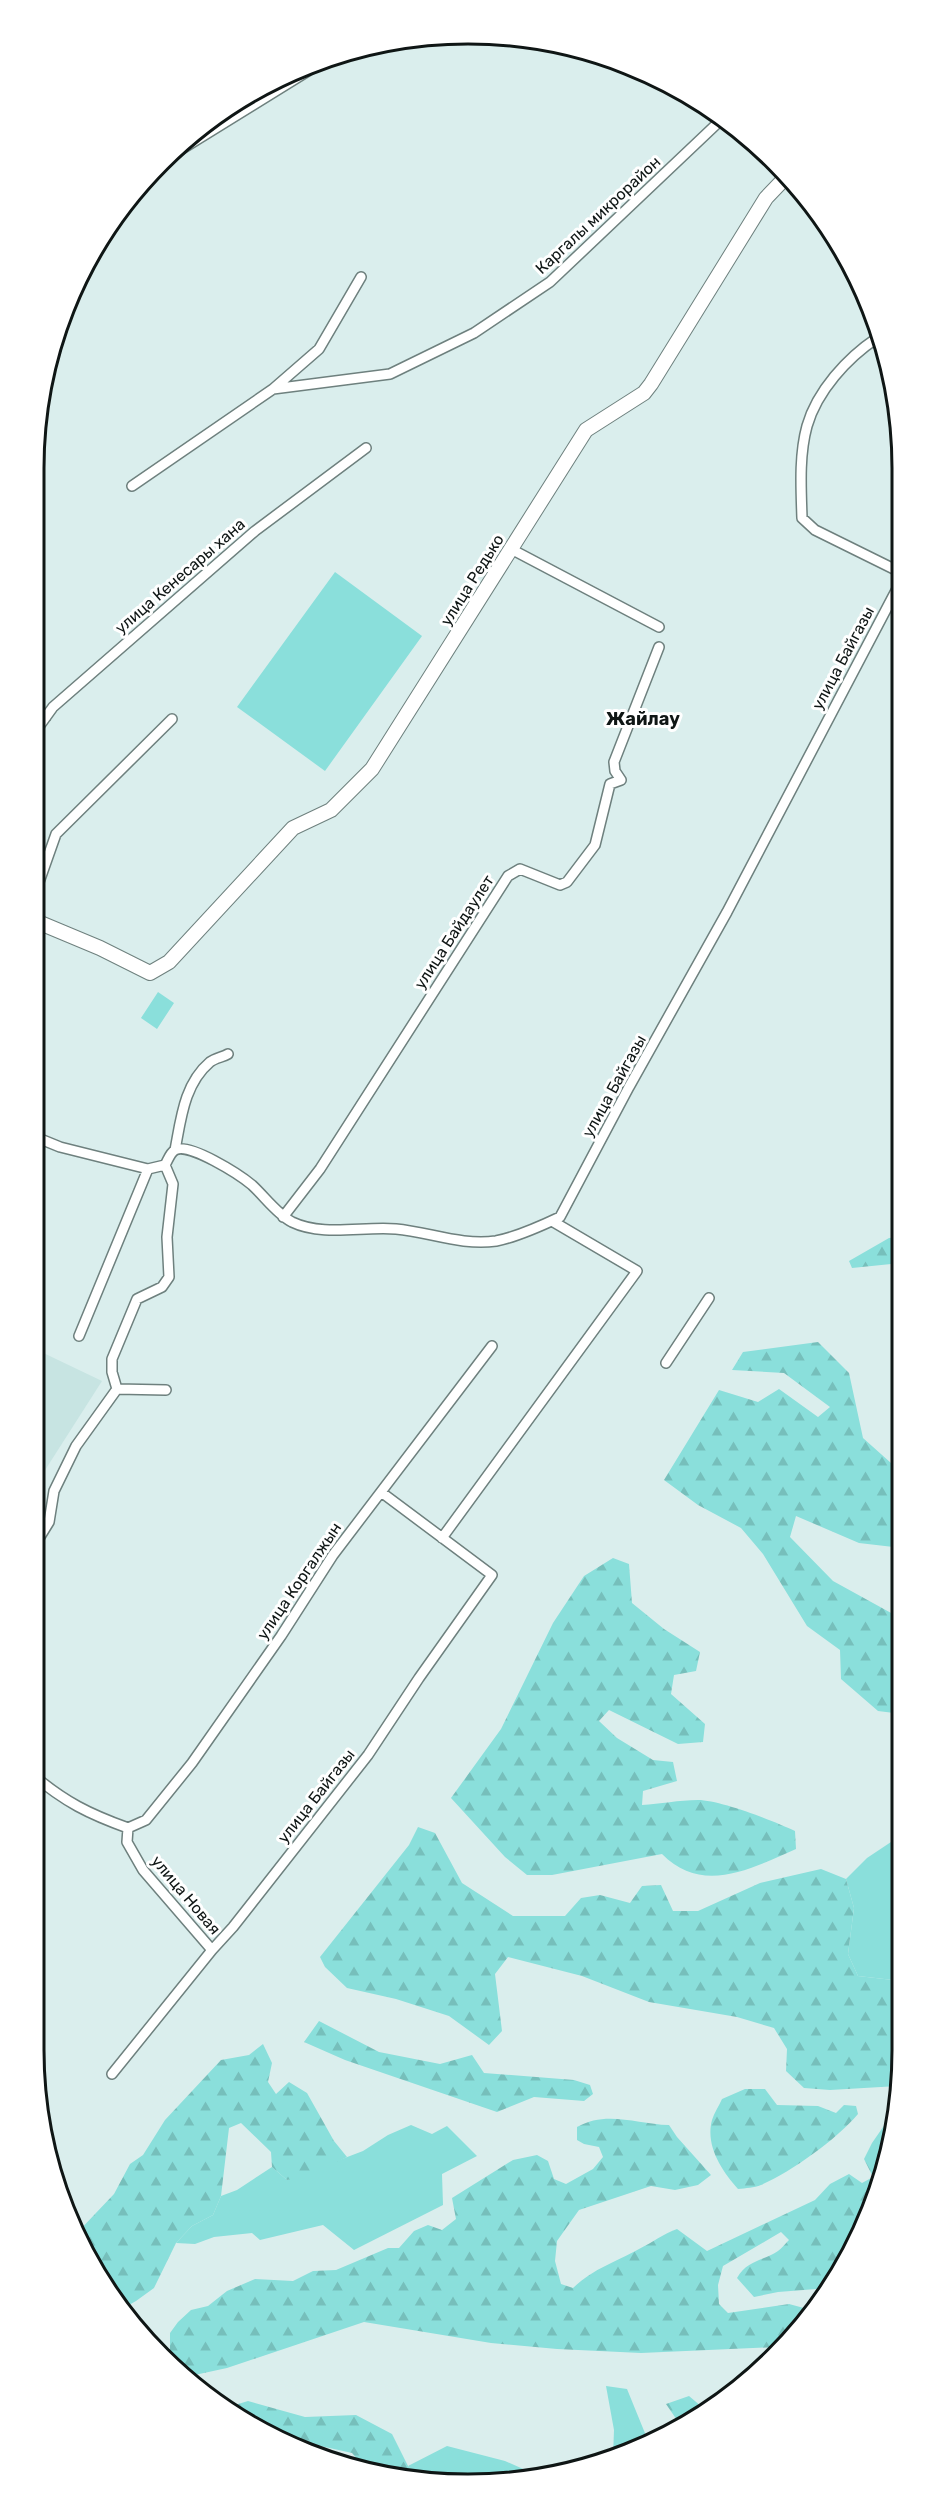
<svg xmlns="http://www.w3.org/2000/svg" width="936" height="2517" font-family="Rubik,sans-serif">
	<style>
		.built { fill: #c7e4e2 }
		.grass { fill: #8adfdb }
		.forest { fill: url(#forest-firs) }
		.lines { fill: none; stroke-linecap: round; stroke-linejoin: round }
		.street-casing { stroke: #6e807e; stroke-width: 12 }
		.secondary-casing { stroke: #6e807e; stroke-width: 16 }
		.street { stroke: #fff; stroke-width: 9 }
		.secondary { stroke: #fff; stroke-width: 14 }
		.labels { text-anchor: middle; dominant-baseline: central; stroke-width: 6; stroke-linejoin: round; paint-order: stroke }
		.street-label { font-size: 16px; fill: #0f1615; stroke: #fff }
		.neighbourhood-label { font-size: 18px; font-weight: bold; fill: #0f1615; stroke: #fff }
		.rim { fill: none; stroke: #0f1615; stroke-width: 3 }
	</style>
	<defs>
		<pattern id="forest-firs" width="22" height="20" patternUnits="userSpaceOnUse" patternTransform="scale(1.5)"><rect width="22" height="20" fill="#8adfdb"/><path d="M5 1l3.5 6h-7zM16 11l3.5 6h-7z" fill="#76bfbb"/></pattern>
	</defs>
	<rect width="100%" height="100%" fill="#daeeed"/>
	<!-- built -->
	<path class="built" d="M33,1348L102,1381L33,1489Z"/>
	<!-- grass -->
	<path class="grass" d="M335,572L422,636L325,771L237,707Z
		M158,992L174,1003L157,1029L141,1018Z
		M903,1834V1988L893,1980L858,1976L848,1954L854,1908L846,1879L867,1858Z
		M411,2125L432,2134L447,2126L477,2156L442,2174L443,2205L354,2250L323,2225L260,2240L252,2233L214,2237L195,2244L176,2243L192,2226L213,2215L221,2196L237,2190L272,2167L287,2180L363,2151L388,2135Z
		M606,2386L627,2389L649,2443L635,2451L613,2457L614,2430Z
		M447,2446L505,2461L539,2476L420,2480L408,2466Z"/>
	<!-- forest -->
	<path class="forest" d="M901,1237V1263L852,1268L849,1261L889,1238Z
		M818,1342L849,1373L863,1438L891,1463L902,1464V1548L859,1543L796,1516L790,1537L833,1581L902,1619V1714L878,1711L841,1679L840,1650L807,1626L763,1554L741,1528L698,1505L664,1480L719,1390L758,1402L779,1389L818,1417L830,1407L784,1373L732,1370L743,1352Z
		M613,1558L629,1564L632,1603L664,1629L700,1652L696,1671L674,1675L671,1694L705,1724L703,1742L678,1744L609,1710L599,1721L617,1738L653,1760L673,1762L677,1781L643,1791L642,1805C660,1804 679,1800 698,1800C720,1800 774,1821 795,1831L796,1849C751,1869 702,1895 662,1854L552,1875H527L505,1857L451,1798L501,1729L553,1623L584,1576Z
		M418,1827L435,1833L462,1883L513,1916H565L581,1898L600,1895L630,1903L642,1886L661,1885L673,1911H698L760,1883L821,1869L846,1879L854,1908L848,1954L858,1976L893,1980L903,1988V2049L898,2086L830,2090L804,2088L786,2071L787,2049L774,2028L737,2017L649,2002L582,1976L508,1957L495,1974L502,2031L489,2045L449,2016L396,1999L347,1988L325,1967L320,1957L409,1845Z
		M319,2021L379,2052L440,2064L472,2055L484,2073L574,2080L590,2085L593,2094L584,2101L534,2097L497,2112L345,2060L304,2042Z
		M263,2044L272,2063L268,2082L276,2094L289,2082L307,2093L334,2141L347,2157L308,2176L287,2180L272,2167L271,2152L241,2123L229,2128L221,2196L213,2215L192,2226L176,2243L154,2288L136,2301L122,2309L91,2266L76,2234L114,2194L130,2164L143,2155L165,2120L221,2060L249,2055Z
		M745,2089H765L777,2105L818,2106L836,2113L844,2105L856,2106L858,2114C837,2139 791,2172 761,2185C754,2188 746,2188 738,2189C722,2171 705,2146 712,2120C714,2113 719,2106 722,2099Z
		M894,2115L888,2162L858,2242L829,2288L778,2292L754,2297L737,2278C747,2260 763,2261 778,2251C782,2248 786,2243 789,2240L781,2232L723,2266L718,2285L719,2304L728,2313L789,2304L815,2311L777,2347L641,2353L557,2349L491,2343L364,2322L227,2368L190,2376L161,2352L170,2349V2333L178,2322L191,2310L208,2306L227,2291L255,2279L293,2281L313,2271L336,2270L388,2248H399L414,2231L428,2225L442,2230L456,2219L452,2198L513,2160L537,2155L548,2161L554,2179L566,2184L593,2169L603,2157L599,2147L584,2144L577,2140V2127C606,2110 637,2124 669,2125L677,2137L711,2175L698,2185L675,2190L651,2186L579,2210L557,2241L555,2261L561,2284L573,2288C596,2267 614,2263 639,2249C653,2242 663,2234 677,2229L707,2251L815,2200L830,2184L849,2174L862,2183L873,2177L864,2159L872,2143L890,2117Z
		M689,2396L708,2412L681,2426L666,2404Z
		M248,2401L305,2417L356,2415L392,2434L408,2466L420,2480H411L367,2470L352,2453L271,2435L251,2426L233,2411L235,2405Z"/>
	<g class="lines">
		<defs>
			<path id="street" d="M161,162L334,55
				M877,338C847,358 817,391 807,426C799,455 801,488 802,518L815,530L900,572
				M273,389L319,349L361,277
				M132,486L273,389L390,374L474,333L550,282L723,118
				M511,549L659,627
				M33,707L46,717
				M33,744L40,725L53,707L255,531L366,448
				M33,899L56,834L172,719
				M33,1136L60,1147L148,1169L165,1165C168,1160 170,1153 175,1150C189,1142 240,1175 252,1185C265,1197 277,1214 292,1222C323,1237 363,1226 396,1229C429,1232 462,1246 496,1241C517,1237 541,1226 560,1217L629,1087L727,912L900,583
				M175,1150C181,1119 184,1084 210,1062C215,1058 223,1057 228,1054
				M283,1217L320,1169L508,876L520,869L560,885L567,882L595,845L610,784L621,780L615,771L614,762L659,647
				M79,1336L148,1169
				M666,1363L709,1298
				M117,1389L112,1372V1359L137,1299L162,1287L169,1277L167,1237L173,1184L165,1165
				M442,1538L637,1271L552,1221
				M33,1548L49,1522L54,1491L76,1446L117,1389L166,1390
				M33,1775C65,1802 89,1814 128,1828L127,1842L143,1870L212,1950
				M128,1828L146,1820L192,1763L281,1636L333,1555L492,1346
				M112,2074L212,1950L233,1927L368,1755L419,1678L492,1575L381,1492"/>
			<path id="secondary" d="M33,920L100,948L150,973L169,962L293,828L331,810L372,769L586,430L644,393L651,384L766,198L788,175"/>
		</defs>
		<!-- street casing -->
		<use href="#street" class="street-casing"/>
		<!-- secondary casing -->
		<use href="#secondary" class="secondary-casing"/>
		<!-- street -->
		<use href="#street" class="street"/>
		<!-- secondary -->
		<use href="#secondary" class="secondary"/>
	</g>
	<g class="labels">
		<!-- street labels -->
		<g class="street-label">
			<text transform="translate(598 215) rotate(-43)">Каргалы микрорайон</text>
			<text transform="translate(180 576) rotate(-41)">улица Кенесары хана</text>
			<text transform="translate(472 580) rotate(-58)">улица Редько</text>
			<text transform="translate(843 658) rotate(-62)">улица Байгазы</text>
			<text transform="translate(454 932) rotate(-57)">улица Байдаулет</text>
			<text transform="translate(614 1086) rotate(-61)">улица Байгазы</text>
			<text transform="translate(299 1581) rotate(-56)">улица Коргалжын</text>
			<text transform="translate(316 1796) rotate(-52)">улица Байгазы</text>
			<text transform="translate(186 1895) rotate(50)">улица Новая</text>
		</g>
		<!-- neighbourhood labels -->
		<g class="neighbourhood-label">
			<text x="643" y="719">Жайлау</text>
		</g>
	</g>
	<!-- crop -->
	<path d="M0 0H936V2517H0ZM468 44H468A424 424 0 0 1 892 468V2050A424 424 0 0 1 468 2474H468A424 424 0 0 1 44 2050V468A424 424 0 0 1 468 44Z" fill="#fff" fill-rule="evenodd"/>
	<path class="rim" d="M468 44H468A424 424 0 0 1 892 468V2050A424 424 0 0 1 468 2474H468A424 424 0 0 1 44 2050V468A424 424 0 0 1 468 44Z"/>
</svg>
